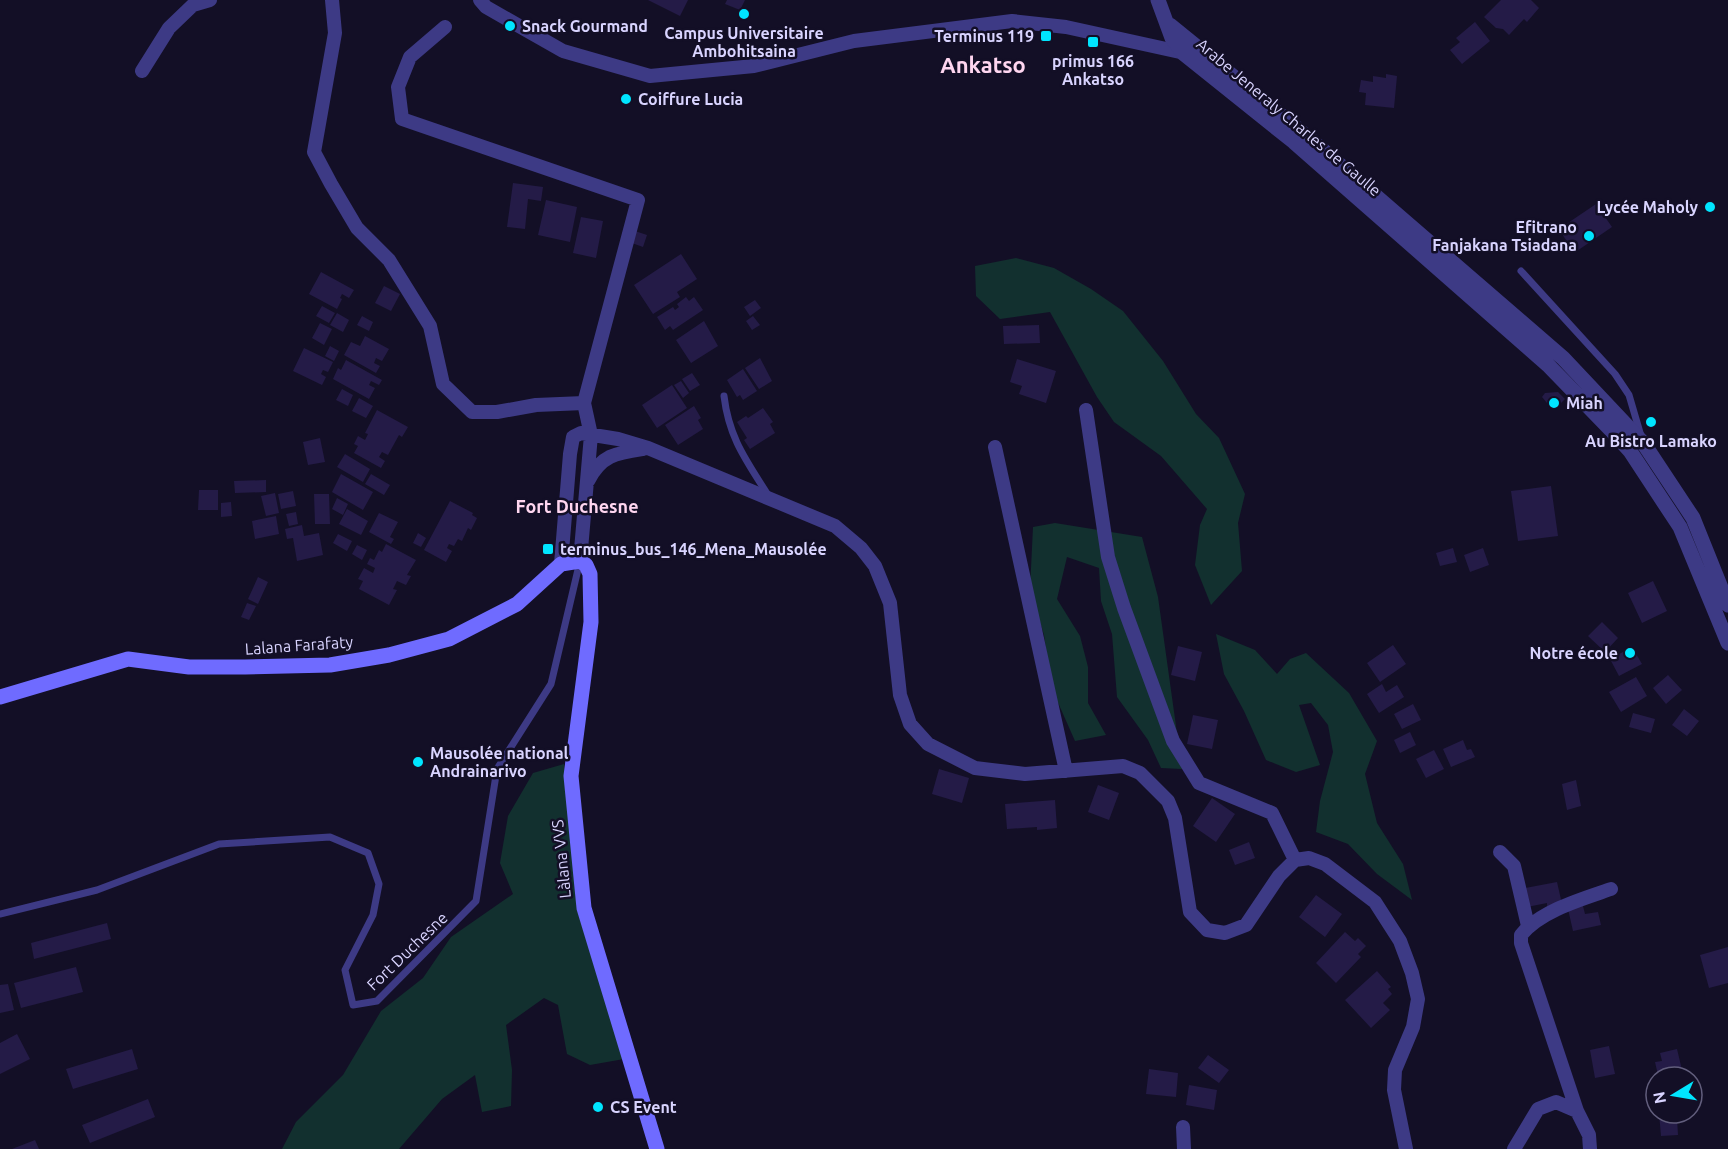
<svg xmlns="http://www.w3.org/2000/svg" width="1728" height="1149" font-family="Ubuntu,sans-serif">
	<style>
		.green { fill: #12302f }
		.building { fill: #241b47 }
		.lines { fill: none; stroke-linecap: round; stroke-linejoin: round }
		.service { stroke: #3d3a85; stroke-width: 7 }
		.minor { stroke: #3d3a85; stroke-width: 14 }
		.tertiary { stroke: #3d3a85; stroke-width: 15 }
		.secondary { stroke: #6f6bff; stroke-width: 15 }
		.poi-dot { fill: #00e5ff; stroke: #130f26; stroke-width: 2 }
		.labels { text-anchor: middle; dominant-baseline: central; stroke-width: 5; stroke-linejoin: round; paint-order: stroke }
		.poi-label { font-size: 16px; font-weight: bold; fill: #d9d4ff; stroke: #130f26; text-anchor: start }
		.street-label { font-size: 16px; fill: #d9d4ff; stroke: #130f26 }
		.neighbourhood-label { font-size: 18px; font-weight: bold; fill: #ffd6f0; stroke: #130f26 }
		.district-label { font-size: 22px; font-weight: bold; fill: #ffd6f0; stroke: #130f26 }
	</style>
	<rect width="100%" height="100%" fill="#130f26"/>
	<!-- green -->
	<path class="green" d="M1016,258L1054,268L1091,289L1123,311L1163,361L1196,414L1219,438L1245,494L1238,523L1242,571L1211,605L1195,565L1200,525L1207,509L1161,456L1114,422L1097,397L1050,312L1000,319L976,296L975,266Z
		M1055,523L1142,537L1158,597L1182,769L1161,768L1148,740L1117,697L1112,634L1101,601L1099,568L1067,557L1057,599L1080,636L1088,667V703L1106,735L1075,741L1052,689L1044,635L1030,589L1033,527Z
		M1216,634L1255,650L1277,674L1290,659L1306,653L1349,693L1377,741L1365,774L1377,823L1403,864L1412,900L1377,874L1348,844L1316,832L1320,801L1333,752L1328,725L1311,703L1299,705L1320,765L1296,772L1266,760L1244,711L1224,674Z
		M564,764L577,910L624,1059L590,1065L567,1054L558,1005L544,998L506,1025L512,1070L511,1106L482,1112L475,1075L442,1099L399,1149H282L296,1122L343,1075L381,1011L423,978L451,937L513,894L500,863L508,816L533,773Z"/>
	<!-- building -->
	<path class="building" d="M648,0H688L680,16Z
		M727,0H745L740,10L725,4Z
		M1501,0H1531L1539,8L1527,22L1524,19L1509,35L1503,29L1496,28L1484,17Z
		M1475,22L1490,41L1462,64L1450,50L1460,42L1456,38Z
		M1386,74L1397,76L1394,108L1365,105L1366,93L1359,92L1361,80L1373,82V76L1386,78Z
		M513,183L543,187L541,201L528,199L525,229L507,227Z
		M546,200L577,207L570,242L538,235Z
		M1596,204L1612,227L1574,253L1559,229Z
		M581,217L603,221L596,258L573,253Z
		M632,230L647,235L643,247L629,242Z
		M681,254L697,279L677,292L680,297L653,314L634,285Z
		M321,272L354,290L349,298L342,294L340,298L342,299L337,309L309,294Z
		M384,286L400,294L391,311L375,303Z
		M686,297L689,301L694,297L703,310L673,330L670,326L665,330L657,317L673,307L675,310L679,307L677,304Z
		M755,300L761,308L750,316L744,307Z
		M322,306L335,313L329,323L316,316Z
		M337,313L349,320L343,332L330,325Z
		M362,316L373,322L369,331L357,325Z
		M753,316L760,325L752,330L746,321Z
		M704,321L718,346L691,363L676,340Z
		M320,323L332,329L324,345L312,338Z
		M1039,325L1040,343L1004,344L1003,326Z
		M365,336L389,349L382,361L376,358L374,363L380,366L376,373L344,355L351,342L360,346Z
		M330,346L339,351L334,361L325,356Z
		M304,348L333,362L328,372L323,370L321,374L326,377L322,385L293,371Z
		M760,358L772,381L759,389L745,368Z
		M1017,359L1056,371L1046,403L1019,394L1022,386L1010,382Z
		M346,360L382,380L379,385L371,381L369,385L375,388L369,399L333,379L338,368L341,370Z
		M743,369L757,391L743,400L740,395L737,397L727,380Z
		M692,373L700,385L690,391L682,379Z
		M681,381L689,393L683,398L674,385Z
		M672,385L687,408L657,428L642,405Z
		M342,389L353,395L348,406L336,400Z
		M1558,392L1565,399L1556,408L1552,409L1542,397L1545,393Z
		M359,398L373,406L366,418L352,411Z
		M694,406L701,418L698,420L703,429L678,445L665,425Z
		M763,408L773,422L770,424L775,433L750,449L744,440L747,438L737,422L746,416L748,418Z
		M377,410L408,427L402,437L399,435L388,455L382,452L379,457L385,461L381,468L354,453L358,446L354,444L358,436L365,440L368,434L365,433Z
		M320,438L325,462L308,465L303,442Z
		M345,454L370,469L363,482L337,467Z
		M341,474L373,492L363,510L332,492Z
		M371,474L390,485L384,495L365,484Z
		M266,480V492L235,493L234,481Z
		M1551,486L1558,536L1518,541L1511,491Z
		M199,490H218V510H198Z
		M293,491L296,506L281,509L278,494Z
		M275,493L279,513L266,516L261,496Z
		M314,494H329L330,524H315Z
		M337,498L348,504L343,515L332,509Z
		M450,501L473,513L472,515L477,518L471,530L468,528L462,541L458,539L454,546L449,544L447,548L452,551L446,562L424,550Z
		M231,502L232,516L221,517V503Z
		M347,509L368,521L361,535L339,524Z
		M296,512L298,524L289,526L286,514Z
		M379,513L398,522L390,537L394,539L391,544L369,532Z
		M276,516L279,534L255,539L252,521Z
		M302,525L304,536L319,533L323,555L297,561L293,538L287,539L285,529Z
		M418,533L426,538L421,547L413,543Z
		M338,534L352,541L347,551L333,543Z
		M386,544L416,560L407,575L411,576L406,585L397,581L393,589L397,590L389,605L359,589L363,581L358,579L364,568L373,573L375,568L367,564L370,558L374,560L379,550L382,552Z
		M357,545L367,550L362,560L352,554Z
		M1453,548L1457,562L1440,566L1436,553Z
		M1483,548L1489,565L1470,572L1464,555Z
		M258,577L268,582L258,604L248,599Z
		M1653,581L1667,611L1642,623L1628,593Z
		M247,603L256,606L249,620L241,617Z
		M1602,622L1618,638L1605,652L1588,636Z
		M1393,645L1406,664L1380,682L1367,663Z
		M1178,646L1202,652L1195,681L1171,675Z
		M1632,647L1642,664L1619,676L1610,659Z
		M1668,675L1682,690L1666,704L1653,688Z
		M1636,677L1647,696L1621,712L1609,692Z
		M1382,684L1386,692L1397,685L1404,697L1379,713L1367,694Z
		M1413,704L1421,720L1402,729L1394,714Z
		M1684,709L1699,721L1687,736L1672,725Z
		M1633,713L1655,719L1651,733L1629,727Z
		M1193,715L1218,720L1212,749L1187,744Z
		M1410,732L1416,745L1400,753L1394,740Z
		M1463,740L1467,750L1471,749L1475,757L1451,767L1443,749Z
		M1434,750L1444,769L1426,778L1416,759Z
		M939,769L969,778L962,803L932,794Z
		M1576,780L1581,806L1567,810L1562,784Z
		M1098,785L1119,793L1109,820L1088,812Z
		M1212,798L1235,814L1216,842L1193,826Z
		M1055,800L1057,828L1037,830V827L1007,829L1005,804Z
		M1249,842L1255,858L1235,865L1229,850Z
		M1557,882L1562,904L1547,907V903L1527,907L1520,889Z
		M1316,895L1342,914L1325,937L1299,917Z
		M1583,906L1585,914L1598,912L1601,925L1573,931L1568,909Z
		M107,923L111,939L34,959L31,943Z
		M1345,932L1355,941L1358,938L1366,946L1358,954L1361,957L1336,983L1316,963Z
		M1728,947V983L1709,988L1700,955Z
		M76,967L83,992L21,1008L14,983Z
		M1377,971L1391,987L1388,989L1392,994L1383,1003L1390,1010L1371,1028L1345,1000Z
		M8,984L14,1010L0,1013V985Z
		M17,1034L30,1059L0,1074V1043Z
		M1609,1046L1615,1074L1595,1078L1590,1050Z
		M132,1049L138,1069L73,1089L66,1069Z
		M1677,1049L1682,1070L1658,1075L1655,1062L1662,1061L1660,1053Z
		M1208,1055L1229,1070L1219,1083L1198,1068Z
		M1149,1069L1178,1073L1176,1097L1146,1094Z
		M1189,1085L1217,1090L1214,1110L1186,1105Z
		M148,1099L155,1117L90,1143L82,1125Z
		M1659,1113H1681V1117L1677,1118L1678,1135L1661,1136Z
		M35,1140L39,1149H12Z"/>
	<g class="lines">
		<!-- service -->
		<path class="service" d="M1521,271L1615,374L1629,395L1641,436
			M724,396C729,438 746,460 768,495
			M0,914L97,890L219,844L330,837L368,853L379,884L373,915L345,970L353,1005L377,1001L476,901L497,769L551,684L580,561"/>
		<!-- minor -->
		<path class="minor" d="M332,0L335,33L314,152L331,184L357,228L389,260L430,326L443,384L472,412H497L536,405L584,403
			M480,0L486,7L563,51L650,76L754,66L854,41L1012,21L1066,27L1189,54
			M445,27L410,57L398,87L402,119L638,200L584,403L591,435L580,561
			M142,71L169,28L193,5L210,0
			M1086,410L1108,557L1124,608L1173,741L1199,783L1272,813L1295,860
			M995,447L1066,771
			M588,481C601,455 616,453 643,449
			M561,564L570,454L573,437L581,433L618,439L648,448L835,526L861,548L875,566L890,603L900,695L910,724L928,744L975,768L1025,774L1123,766L1140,773L1168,801L1175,818L1190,912L1207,930L1225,933L1246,925L1279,876L1295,860L1309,858L1325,864L1375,902L1400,941L1412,973L1418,999L1413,1027L1395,1070L1394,1090L1406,1149
			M1500,852L1514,866L1528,926
			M1577,1111L1521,943V935C1540,911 1582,899 1611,889
			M1183,1127L1184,1149
			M1514,1149L1538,1109L1556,1102L1577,1111L1589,1135L1590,1149"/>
		<!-- tertiary -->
		<path class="tertiary" d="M1158,0L1172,38L1184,54L1294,142L1548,365L1611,430L1630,451L1680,527L1728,643
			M1170,25L1304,134L1563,358L1644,444L1693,518L1728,605"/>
		<!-- secondary -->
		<path class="secondary" d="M0,697L128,659L189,667H245L330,665L389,655L449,639L517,604L561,564L580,561L586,565L590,574L591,622L571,776L584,908L657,1149"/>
	</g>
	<!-- markers -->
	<g class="poi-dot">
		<circle cx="744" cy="14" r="6"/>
		<circle cx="510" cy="26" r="6"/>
		<rect x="1040" y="30" width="12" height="12" rx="3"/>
		<rect x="1087" y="36" width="12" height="12" rx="3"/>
		<circle cx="626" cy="99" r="6"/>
		<circle cx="1710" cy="207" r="6"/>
		<circle cx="1589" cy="236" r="6"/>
		<circle cx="1554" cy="403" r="6"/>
		<circle cx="1651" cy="422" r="6"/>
		<rect x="542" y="543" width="12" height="12" rx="3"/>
		<circle cx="1630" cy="653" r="6"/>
		<circle cx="418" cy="762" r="6"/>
		<circle cx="598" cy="1107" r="6"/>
	</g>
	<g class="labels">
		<!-- poi labels -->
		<g class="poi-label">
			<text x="522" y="26">Snack Gourmand</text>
			<text x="744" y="33" text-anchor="middle">Campus Universitaire<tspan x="744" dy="18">Ambohitsaina</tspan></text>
			<text x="1034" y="36" text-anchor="end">Terminus 119</text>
			<text x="1093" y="61" text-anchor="middle">primus 166<tspan x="1093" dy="18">Ankatso</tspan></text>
			<text x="638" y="99">Coiffure Lucia</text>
			<text x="1698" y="207" text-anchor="end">Lycée Maholy</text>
			<text x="1577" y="227" text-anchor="end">Efitrano<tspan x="1577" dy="18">Fanjakana Tsiadana</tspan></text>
			<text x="1566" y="403">Miah</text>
			<text x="1651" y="441" text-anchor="middle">Au Bistro Lamako</text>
			<text x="560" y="549">terminus_bus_146_Mena_Mausolée</text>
			<text x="1618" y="653" text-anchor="end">Notre école</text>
			<text x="430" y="753">Mausolée national<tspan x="430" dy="18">Andrainarivo</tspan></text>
			<text x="610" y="1107">CS Event</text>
		</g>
		<!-- street labels -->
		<g class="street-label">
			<text transform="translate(1289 117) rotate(40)">Arabe Jeneraly Charles de Gaulle</text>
			<text transform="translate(299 645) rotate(-4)">Lalana Farafaty</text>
			<text transform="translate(561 859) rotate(-96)">Làlana VVS</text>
			<text transform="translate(407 951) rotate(-44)">Fort Duchesne</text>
		</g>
		<!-- neighbourhood labels -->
		<g class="neighbourhood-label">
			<text x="577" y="506">Fort Duchesne</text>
		</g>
		<!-- district labels -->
		<g class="district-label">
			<text x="983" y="64">Ankatso</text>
		</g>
	</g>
	<!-- north arrow -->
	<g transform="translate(1674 1095) rotate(259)"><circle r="28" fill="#130f26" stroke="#625e7d" stroke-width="1.5"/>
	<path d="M0-4.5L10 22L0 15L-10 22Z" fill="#00e5ff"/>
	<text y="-9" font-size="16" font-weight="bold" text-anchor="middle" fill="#d9d4ff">N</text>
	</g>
</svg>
